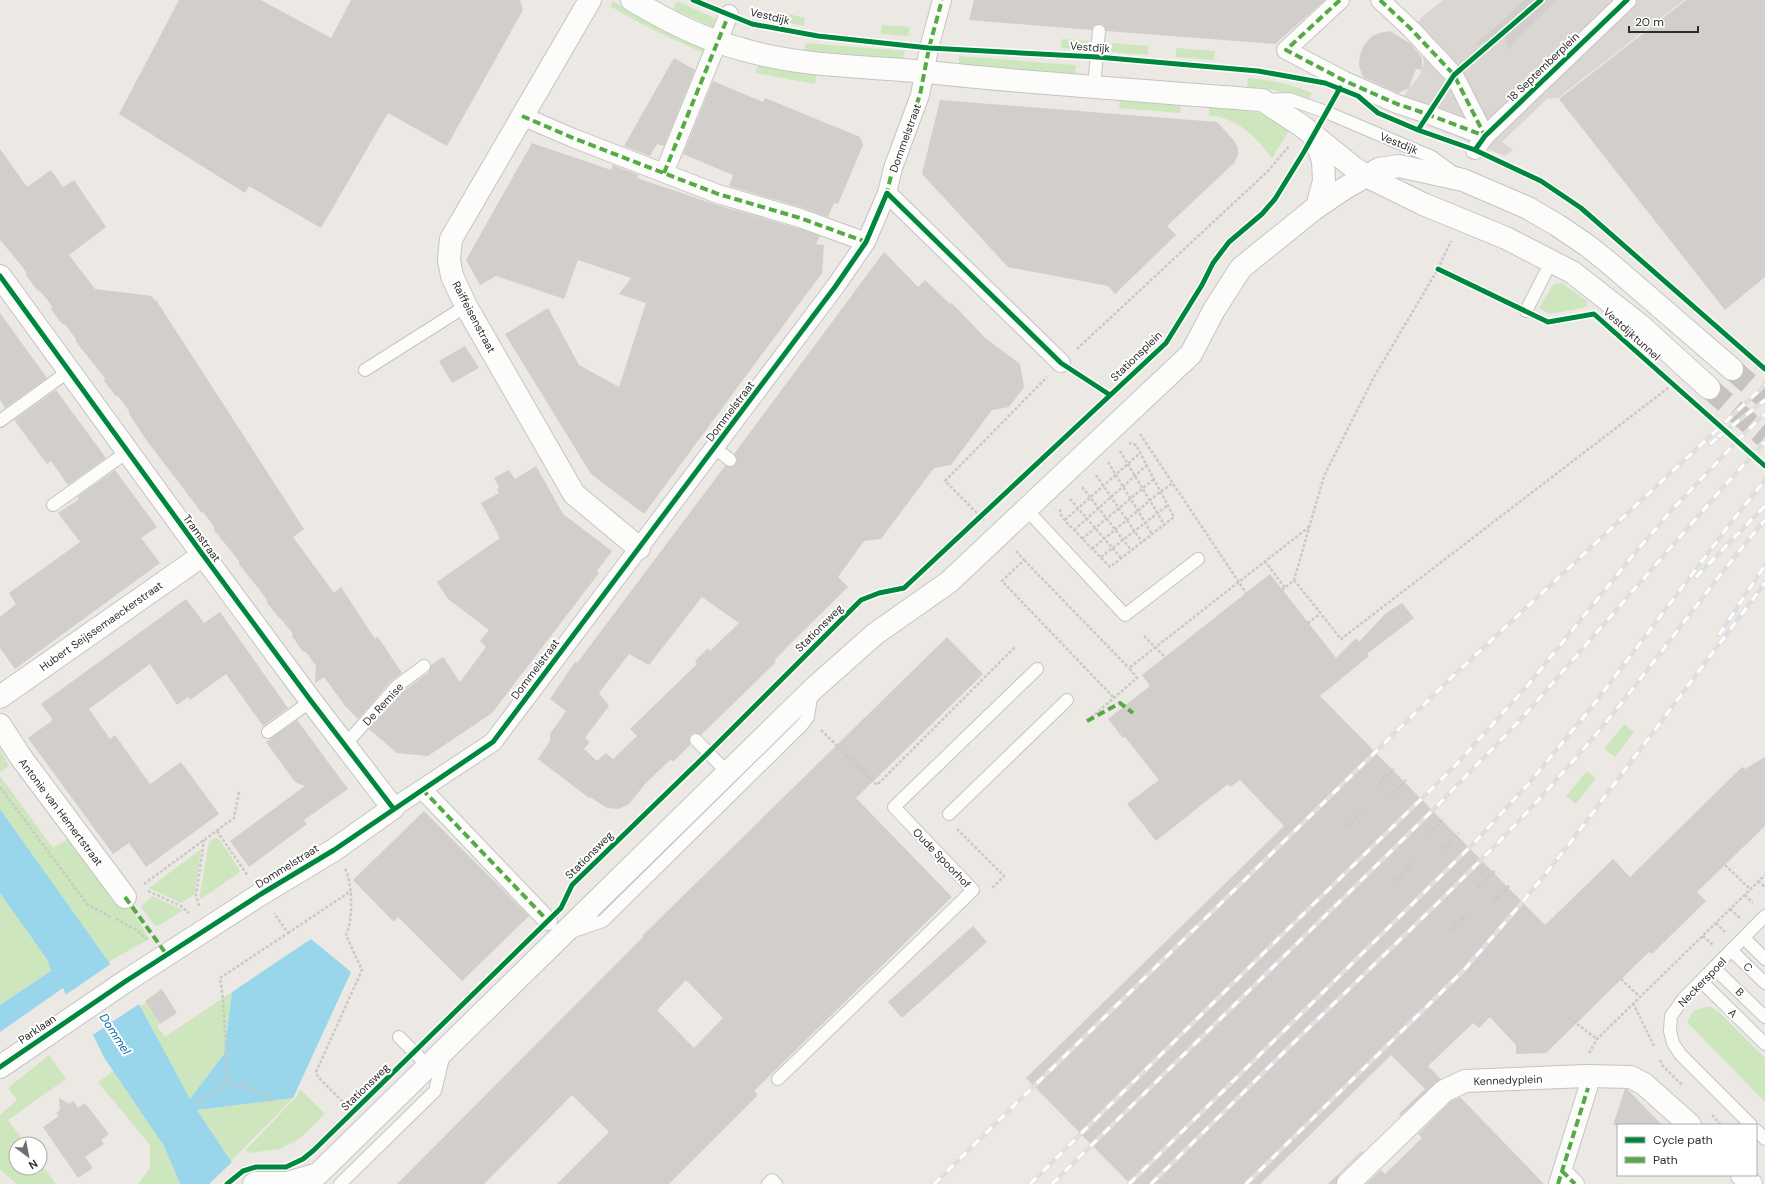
<svg xmlns="http://www.w3.org/2000/svg" width="1765" height="1184" font-family="'DM Sans',sans-serif">
	<style>
		.green { fill: #cee6be }
		.plaza { fill: #dad6d2 }
		.water { fill: #99d6ec }
		.pier { fill: #ece8e4 }
		.building { fill: #d1cecb; fill-rule: evenodd }
		.lines { fill: none; stroke-linecap: round; stroke-linejoin: round }
		.tertiary-tunnel { stroke: #c6c3c0; stroke-width: 22; stroke-dasharray: 22 11; stroke-linecap: butt }
		.service-casing { stroke: #c5c4c5; stroke-width: 14 }
		.pedestrian-casing { stroke: #c5c4c5; stroke-width: 20 }
		.minor-casing { stroke: #c5c4c5; stroke-width: 24 }
		.tertiary-casing { stroke: #c5c4c5; stroke-width: 24 }
		.path { stroke: #c9c9c8; stroke-width: 2.5; stroke-dasharray: 3 2; stroke-linecap: butt }
		.service { stroke: #fcfcfb; stroke-width: 12 }
		.pedestrian { stroke: #fcfcfb; stroke-width: 18 }
		.minor { stroke: #fcfcfb; stroke-width: 22 }
		.tertiary { stroke: #fcfcfb; stroke-width: 22 }
		.rail-casing { stroke: #dfdfe1; stroke-width: 4.5 }
		.rail { stroke: #fff; stroke-width: 3; stroke-dasharray: 9; stroke-linecap: butt }
		.quiet { stroke: #54ab44; stroke-width: 4; stroke-dasharray: 8 4; stroke-linecap: butt }
		.cycleway-casing { stroke: #fff; stroke-width: 8 }
		.cycleway { stroke: #00873e; stroke-width: 5 }
		.labels { text-anchor: middle; dominant-baseline: central; stroke-width: 4; stroke-linejoin: round; paint-order: stroke }
		.street-label { font-size: 11px; fill: #2e2e2e; stroke: #fff }
		.water-label { font-size: 12px; font-style: italic; fill: #0d6fa3; stroke: #fff }
	</style>
	<rect width="100%" height="100%" fill="#ece8e4"/>
	<!-- green -->
	<path class="green" d="M613,1L658,26L705,48L704,53C671,39 640,24 610,6Z
		M677,1L716,19L713,27L673,9Z
		M776,11L805,18L804,26L774,20Z
		M882,25L910,27L908,36L881,34Z
		M1062,39L1089,41V50L1061,48Z
		M806,43L905,51L902,60L804,52Z
		M1112,43L1148,46V55L1111,52Z
		M1176,48L1215,51L1214,60L1176,57Z
		M959,56L1076,65L1075,74L959,65Z
		M759,64L816,75L815,84L755,73Z
		M1248,78C1271,80 1291,84 1312,93L1308,99L1273,90L1247,87Z
		M1120,99L1181,104L1180,113L1119,108Z
		M1209,106L1260,113L1292,126L1272,158C1254,135 1239,119 1209,115Z
		M1556,283H1562L1587,301V307L1550,314L1539,308L1552,286Z
		M1624,724L1634,732L1615,757L1604,749Z
		M0,749L9,766L0,772Z
		M1587,771L1596,778L1576,804L1566,796Z
		M0,776L53,848L72,836C99,868 130,901 149,939L108,962L0,809Z
		M215,838L219,839L240,870L239,873L199,900L209,842Z
		M201,849L195,894L181,903L149,888Z
		M0,893L48,961L51,971L0,1005Z
		M152,896L183,910L158,926L154,925L141,907Z
		M232,992L224,1054L190,1100L140,1006L146,1003L159,1023L157,1026L165,1037Z
		M1706,1007H1711L1720,1013L1765,1058V1102L1687,1022L1693,1011Z
		M49,1055L66,1079L8,1120L26,1144H16V1168H40V1163L56,1184H17L0,1170V1115L17,1100L8,1088Z
		M114,1071L164,1146L180,1184H138L150,1168V1145L98,1082Z
		M300,1089L325,1114L299,1139L279,1149L248,1153L246,1150L297,1096Z
		M293,1098L231,1161L197,1110Z"/>
	<!-- plaza -->
	<path class="plaza" d="M1443,0H1524L1493,28L1485,38L1497,31L1519,37L1555,0H1684L1558,98L1547,99L1502,142L1513,150L1505,156L1394,112L1397,104L1420,75L1424,63L1423,55L1412,30L1422,17Z"/>
	<!-- water -->
	<path class="water" d="M0,809L140,1006L190,1099L224,1054L232,992L311,939L351,972L293,1098L197,1110L231,1161L255,1184H180L164,1146L105,1059L94,1037L65,993L63,988L0,1032V1005L51,971L48,961L0,893Z"/>
	<!-- pier -->
	<path class="pier" d="M112,963L139,1004L91,1036L64,996Z
		M232,1162L257,1184H209Z"/>
	<!-- building -->
	<path class="building" d="M179,0H261L331,38L351,0H520L523,10L447,146L388,113L321,228L249,186L245,193L119,114Z
		M974,0H1325L1275,44L1106,31L1104,25L1099,24L1093,26L1092,30L969,20Z
		M1524,0H1556L1508,49L1505,37L1475,45Z
		M1686,0H1765V277L1725,310L1559,99Z
		M1390,31L1411,44L1422,58V70L1416,69L1409,88L1398,93L1363,77L1359,66L1360,55L1364,45L1371,37L1379,33Z
		M674,58L695,70L664,146L657,144L650,156L624,146Z
		M713,81L763,102L765,98L860,137L863,145L838,204L834,203L828,217L803,208L729,186L733,175L683,154Z
		M940,100L1217,122L1235,142L1238,148V155L1234,163L1167,226L1176,235L1115,294L1108,286L1008,267L922,174Z
		M532,143L611,170L613,165L639,175L637,178L720,206L797,228L820,236L816,244L824,245L822,273L644,514L591,474L505,334L548,308L579,365L619,387L646,303L619,294L631,278L578,260L564,299L496,276L480,285L466,260Z
		M0,149L27,187L51,170L63,187L74,180L106,227L69,255L95,289L152,296L155,301L156,300L304,529L293,537L334,593L341,587L375,639L378,637L402,673L391,681L358,719L346,707L324,677L315,683L316,666L306,652H303L292,636L293,634L281,619L279,618L267,603V600L262,593L239,564V561L214,530V527L204,513L201,512L145,438L129,414V411L118,396H116L104,381L105,378L76,342V339L70,331L65,324H62L51,309L52,306L45,297L40,291L37,290L26,275V272L21,265L0,240Z
		M884,252L918,287L925,280L950,304L952,303L985,338L1020,364L1024,387L1009,407L992,410L951,465L934,468L881,539L864,541L838,577L848,587L786,648L774,661L776,662L701,735L695,733L691,734L689,738L690,745L673,762L671,759L645,784L629,804L618,809L607,808L590,797L589,798L538,759L550,741V734L566,711L550,699L575,662L577,663L725,466L732,467L736,464L737,458L734,454ZM702,597L739,623L710,651L708,648L695,661L697,664L630,729L637,736L613,759L606,753L597,761L584,749L590,742L585,738L609,706L599,693L629,654L649,665Z
		M0,313L47,378L5,408L0,400Z
		M465,346L479,368L452,383L439,361Z
		M56,390L106,458L68,485L51,461L47,464L14,420Z
		M536,466L563,514L612,551L597,571L599,573L492,713L428,756L397,753L369,729L402,692L429,672L431,665L443,657L460,682L486,647L480,641L489,630L448,599L437,582L500,538L481,503L499,493L497,489L499,487L494,478L509,470L515,479Z
		M115,470L157,527L141,538L160,563L15,669L0,648V617L16,604L9,593L80,542L58,513L79,499L77,497Z
		M1270,574L1336,658L1356,638L1359,642L1386,613L1402,603L1414,618L1367,654L1369,656L1320,696L1545,925L1613,859L1630,877L1742,767L1745,769L1765,757V826L1697,892L1706,901L1652,954L1649,952L1546,1053L1516,1054V1045L1490,1017L1479,1028L1473,1023L1428,1066L1441,1079L1400,1116L1399,1114L1425,1089L1391,1055L1260,1184H1130L1026,1078L1284,826L1240,780L1230,787L1228,784L1156,841L1127,804L1159,780L1125,737L1123,738L1108,719L1150,686L1142,675Z
		M186,599L204,623L220,612L288,708L263,726L226,674L190,700L188,697L177,705L150,664L89,709L110,739L115,735L150,784L181,762L219,814L146,867L129,843L113,854L28,738L53,720L41,704Z
		M947,637L983,674L856,798L952,897L754,1091L758,1095L669,1184H557L609,1132L572,1095L484,1184H397L643,937L642,936ZM686,980L723,1018L694,1048L657,1010Z
		M297,720L348,789L304,820L307,824L249,867L230,841L305,786L295,782L266,742Z
		M424,811L529,916L462,981L398,917L394,922L353,880Z
		M973,926L987,942L902,1018L888,1002Z
		M162,989L177,1013L160,1024L145,1001Z
		M1625,1089H1627L1662,1125H1613Z
		M1460,1097L1544,1184H1366L1381,1170L1385,1174L1422,1138L1418,1134L1451,1101Z
		M59,1098L69,1104L74,1101L78,1108L85,1103L109,1134L101,1140L104,1144L85,1157L93,1168L78,1178L43,1127L59,1116L56,1113L60,1110Z
		M1362,1151L1363,1152L1339,1175L1336,1184H1328Z"/>
	<g class="lines">
		<!-- tertiary-tunnel -->
		<path class="tertiary-tunnel" d="M1732,369L1765,398
			M1709,388L1765,437"/>
		<defs>
			<path id="service" d="M1094,87L1099,31
				M1265,100L1289,99L1326,112L1432,157L1454,173
				M1526,311L1552,260
				M365,370L466,306
				M0,421L69,371
				M715,448L730,460
				M53,505L127,452
				M1026,509L1125,615L1198,559
				M268,732L311,701
				M696,740L728,773
				M345,745L397,686L424,666
				M949,814L1067,700
				M571,932L603,921L802,725L808,717L812,691
				M1744,938L1765,959
				M1731,950L1765,983
				M1714,968L1765,1017
				M1701,981L1765,1044
				M399,1037L428,1066
				M778,1079L973,890L894,807L1037,669
				M1751,1125L1680,1054L1673,1043L1670,1031L1671,1016L1684,998L1765,916
				M1756,1130L1765,1139
				M340,1184L435,1091L444,1054
				M768,1184L772,1180L776,1184"/>
			<path id="pedestrian" d="M1340,0L1286,50L1345,81L1397,104L1427,114L1485,136
				M1380,0L1412,30L1454,75L1485,136
				M522,116L573,138L718,194L800,218L866,242
				M1475,150L1485,136L1627,0
				M664,173L729,14
				M887,193L1061,363
				M422,789L548,921
				M393,808L493,742L835,287L866,242L887,193L893,168L920,95L929,48L942,0
				M1562,1171L1575,1184
				M1558,1184L1588,1088"/>
			<path id="minor" d="M590,0L451,239L449,260L452,276L466,306L574,494L639,548
				M0,276L203,555L311,701L393,808L334,850L261,894L126,981L0,1067
				M0,697L203,555
				M0,725L20,756L125,897
				M1742,1175L1751,1184
				M1348,1184L1444,1091L1465,1081L1586,1076L1631,1077L1644,1084L1690,1125"/>
			<path id="tertiary" d="M632,0C666,20 702,39 741,49C801,67 865,66 927,72C1038,84 1150,91 1262,100L1302,126L1353,167L1366,176L1423,204L1506,238L1572,272L1641,326L1709,388
				M1314,135L1323,161L1324,181L1317,207
				M254,1184L256,1183H287L318,1174L812,690L875,634L949,582L1191,354L1214,310L1241,268L1314,209L1345,188L1379,169L1399,166L1463,180L1528,208L1557,225L1588,246L1608,262L1732,369"/>
		</defs>
		<!-- service casing -->
		<use href="#service" class="service-casing"/>
		<!-- pedestrian casing -->
		<use href="#pedestrian" class="pedestrian-casing"/>
		<!-- minor casing -->
		<use href="#minor" class="minor-casing"/>
		<!-- tertiary casing -->
		<use href="#tertiary" class="tertiary-casing"/>
		<!-- path -->
		<path class="path" d="M1077,349L1268,171L1290,145
			M1078,374L1113,398
			M1140,434L1246,593
			M1120,451L1164,524
			M1108,462L1152,534
			M1096,475L1142,542
			M1082,487L1131,550
			M1070,499L1121,558
			M1060,509L1061,515L1066,522L1110,567L1174,517L1136,445L1129,443
			M984,520L945,481L1047,377
			M1065,520L1140,453
			M1074,530L1147,465
			M1082,539L1154,479
			M1092,549L1160,492L1173,483
			M1016,551L1024,560L1002,581L1114,698
			M1101,557L1168,505
			M1024,560L1129,668
			M1265,561L1285,588
			M1294,580L1341,639L1672,385
			M1282,590L1294,580L1324,476L1374,377L1438,269L1451,241
			M1308,623L1320,614
			M1144,636L1165,657
			M1087,721L1137,678L1129,668L1309,527
			M821,730L877,785L1015,647
			M1379,784L1394,769
			M0,787L87,904L111,917
			M1391,796L1406,780
			M1348,826L1361,813
			M957,829L1004,876L991,889
			M217,831L248,876
			M1429,833L1444,819
			M1444,848L1459,833
			M1725,865L1750,889
			M345,869C353,882 353,922 346,935L362,970L316,1072L318,1077L351,1110
			M1396,880L1412,864
			M1758,881L1765,887
			M144,884L234,818L239,792
			M1478,887L1496,870
			M148,891L181,906L189,913
			M1745,895L1753,903
			M1493,902L1510,885
			M199,906L196,896L204,840
			M1730,909L1740,918
			M116,919L136,930L148,940
			M1716,923L1725,932
			M1450,930L1465,916
			M288,933L351,891
			M1703,936L1713,945
			M1621,979L1640,997
			M1633,1003L1654,1046
			M1569,1018L1597,1039
			M1589,1053L1597,1039L1765,875
			M1660,1060L1663,1066L1682,1085
			M272,1102L270,1096L228,1082L223,998L220,978L288,933L274,913
			M197,1104L228,1082
			M1712,1115L1721,1125"/>
		<!-- service -->
		<use href="#service" class="service"/>
		<!-- pedestrian -->
		<use href="#pedestrian" class="pedestrian"/>
		<!-- minor -->
		<use href="#minor" class="minor"/>
		<!-- tertiary -->
		<use href="#tertiary" class="tertiary"/>
		<defs>
			<path id="rail" d="M1718,437L1765,400
				M1710,444L1722,434
				M1696,577L1765,506
				M1719,635L1765,565
				M934,1184L1453,676L1765,385
				M1030,1184L1288,929L1454,767L1528,685L1634,554L1670,512L1740,438L1765,414
				M1052,1184L1438,805L1523,717L1726,484L1765,442
				M1129,1184L1474,843L1530,782L1591,708L1733,520L1765,480
				M1151,1184C1217,1119 1282,1053 1349,989C1423,917 1498,847 1566,769C1637,690 1696,601 1765,520
				M1246,1184L1464,970L1526,898L1567,847L1765,583"/>
		</defs>
		<!-- rail casing -->
		<use href="#rail" class="rail-casing"/>
		<!-- rail -->
		<use href="#rail" class="rail"/>
		<!-- quiet -->
		<path class="quiet" d="M1340,0L1286,50L1345,81L1397,104L1427,114L1485,136
			M1380,0L1412,30L1454,75L1485,136
			M522,116L573,138L718,194L800,218L866,242
			M664,173L729,14
			M886,196L893,168L920,95L929,48L942,0
			M1087,721L1120,703L1133,713
			M422,789L548,921
			M125,897L167,955
			M1562,1171L1575,1184
			M1558,1184L1588,1088"/>
		<defs>
			<path id="cycleway" d="M693,0L752,24L818,36L929,48L1097,57L1258,71L1325,83L1358,96L1378,113L1418,130L1475,150L1541,181L1581,208L1765,369
				M1418,130L1454,75L1541,0
				M1475,150L1485,136L1627,0
				M1438,269L1548,322L1594,314L1765,466
				M0,276L203,555L311,701L393,808
				M0,1067L126,981L261,894L334,850L493,742L835,287L866,242L887,193L1061,363L1110,395
				M227,1184L243,1171L256,1167H286L303,1159L314,1150L561,908L572,885L708,753L861,600L879,593L904,588L1166,343L1202,285L1213,263L1229,242L1262,214L1275,199L1304,152L1340,88"/>
		</defs>
		<!-- cycleway casing -->
		<use href="#cycleway" class="cycleway-casing"/>
		<!-- cycleway -->
		<use href="#cycleway" class="cycleway"/>
	</g>
	<g class="labels">
		<!-- street labels -->
		<g class="street-label">
			<text transform="translate(770 16) rotate(13)">Vestdijk</text>
			<text transform="translate(1090 47) rotate(4)">Vestdijk</text>
			<text transform="translate(1543 67) rotate(-44)">18 Septemberplein</text>
			<text transform="translate(905 138) rotate(-70)">Dommelstraat</text>
			<text transform="translate(1399 143) rotate(22)">Vestdijk</text>
			<text transform="translate(474 317) rotate(62)">Raiffeisenstraat</text>
			<text transform="translate(1632 334) rotate(42)">Vestdijktunnel</text>
			<text transform="translate(1136 356) rotate(-44)">Stationsplein</text>
			<text transform="translate(730 411) rotate(-53)">Dommelstraat</text>
			<text transform="translate(202 538) rotate(54)">Tramstraat</text>
			<text transform="translate(101 626) rotate(-35)">Hubert Seijssemaeckerstraat</text>
			<text transform="translate(819 628) rotate(-45)">Stationsweg</text>
			<text transform="translate(535 669) rotate(-53)">Dommelstraat</text>
			<text transform="translate(383 704) rotate(-47)">De Remise</text>
			<text transform="translate(61 812) rotate(53)">Antonie van Hemertstraat</text>
			<text transform="translate(589 855) rotate(-45)">Stationsweg</text>
			<text transform="translate(942 858) rotate(46)">Oude Spoorhof</text>
			<text transform="translate(287 866) rotate(-32)">Dommelstraat</text>
			<text transform="translate(1748 967) rotate(45)">C</text>
			<text transform="translate(1702 982) rotate(-46)">Neckerspoel</text>
			<text transform="translate(1740 992) rotate(44)">B</text>
			<text transform="translate(1733 1013) rotate(45)">A</text>
			<text transform="translate(37 1029) rotate(-34)">Parklaan</text>
			<text transform="translate(1508 1080) rotate(-2)">Kennedyplein</text>
			<text transform="translate(365 1087) rotate(-44)">Stationsweg</text>
		</g>
		<!-- water labels -->
		<g class="water-label">
			<text transform="translate(115 1034) rotate(57)">Dommel</text>
		</g>
	</g>
	<!-- legend -->
	<rect x="1617" y="1124" width="140" height="52" fill="#ffffff" stroke="#ababab"/>
	<rect x="1625" y="1137" width="20" height="6" fill="#00873e" stroke="#ababab"/>
	<text x="1653" y="1144" font-size="12" fill="#2e2e2e">Cycle path</text>
	<rect x="1625" y="1157" width="20" height="6" fill="#54ab44" stroke="#ababab"/>
	<text x="1653" y="1164" font-size="12" fill="#2e2e2e">Path</text>
	<!-- north arrow -->
	<g transform="translate(28 1156) rotate(148)"><circle r="19" fill="#ffffff" stroke="#ababab"/>
	<path d="M0-3L7 15L0 10L-7 15Z" fill="#706f6e"/>
	<text y="-6" font-size="11" font-weight="bold" text-anchor="middle" fill="#2e2e2e">N</text>
	</g>
	<!-- scale -->
	<path d="M1629 26v6h69v-6" fill="none" stroke="#2e2e2e" stroke-width="2"/>
	<text x="1635" y="26" font-size="12" fill="#2e2e2e" stroke="#ffffff" stroke-width="3" paint-order="stroke">20 m</text>
</svg>
